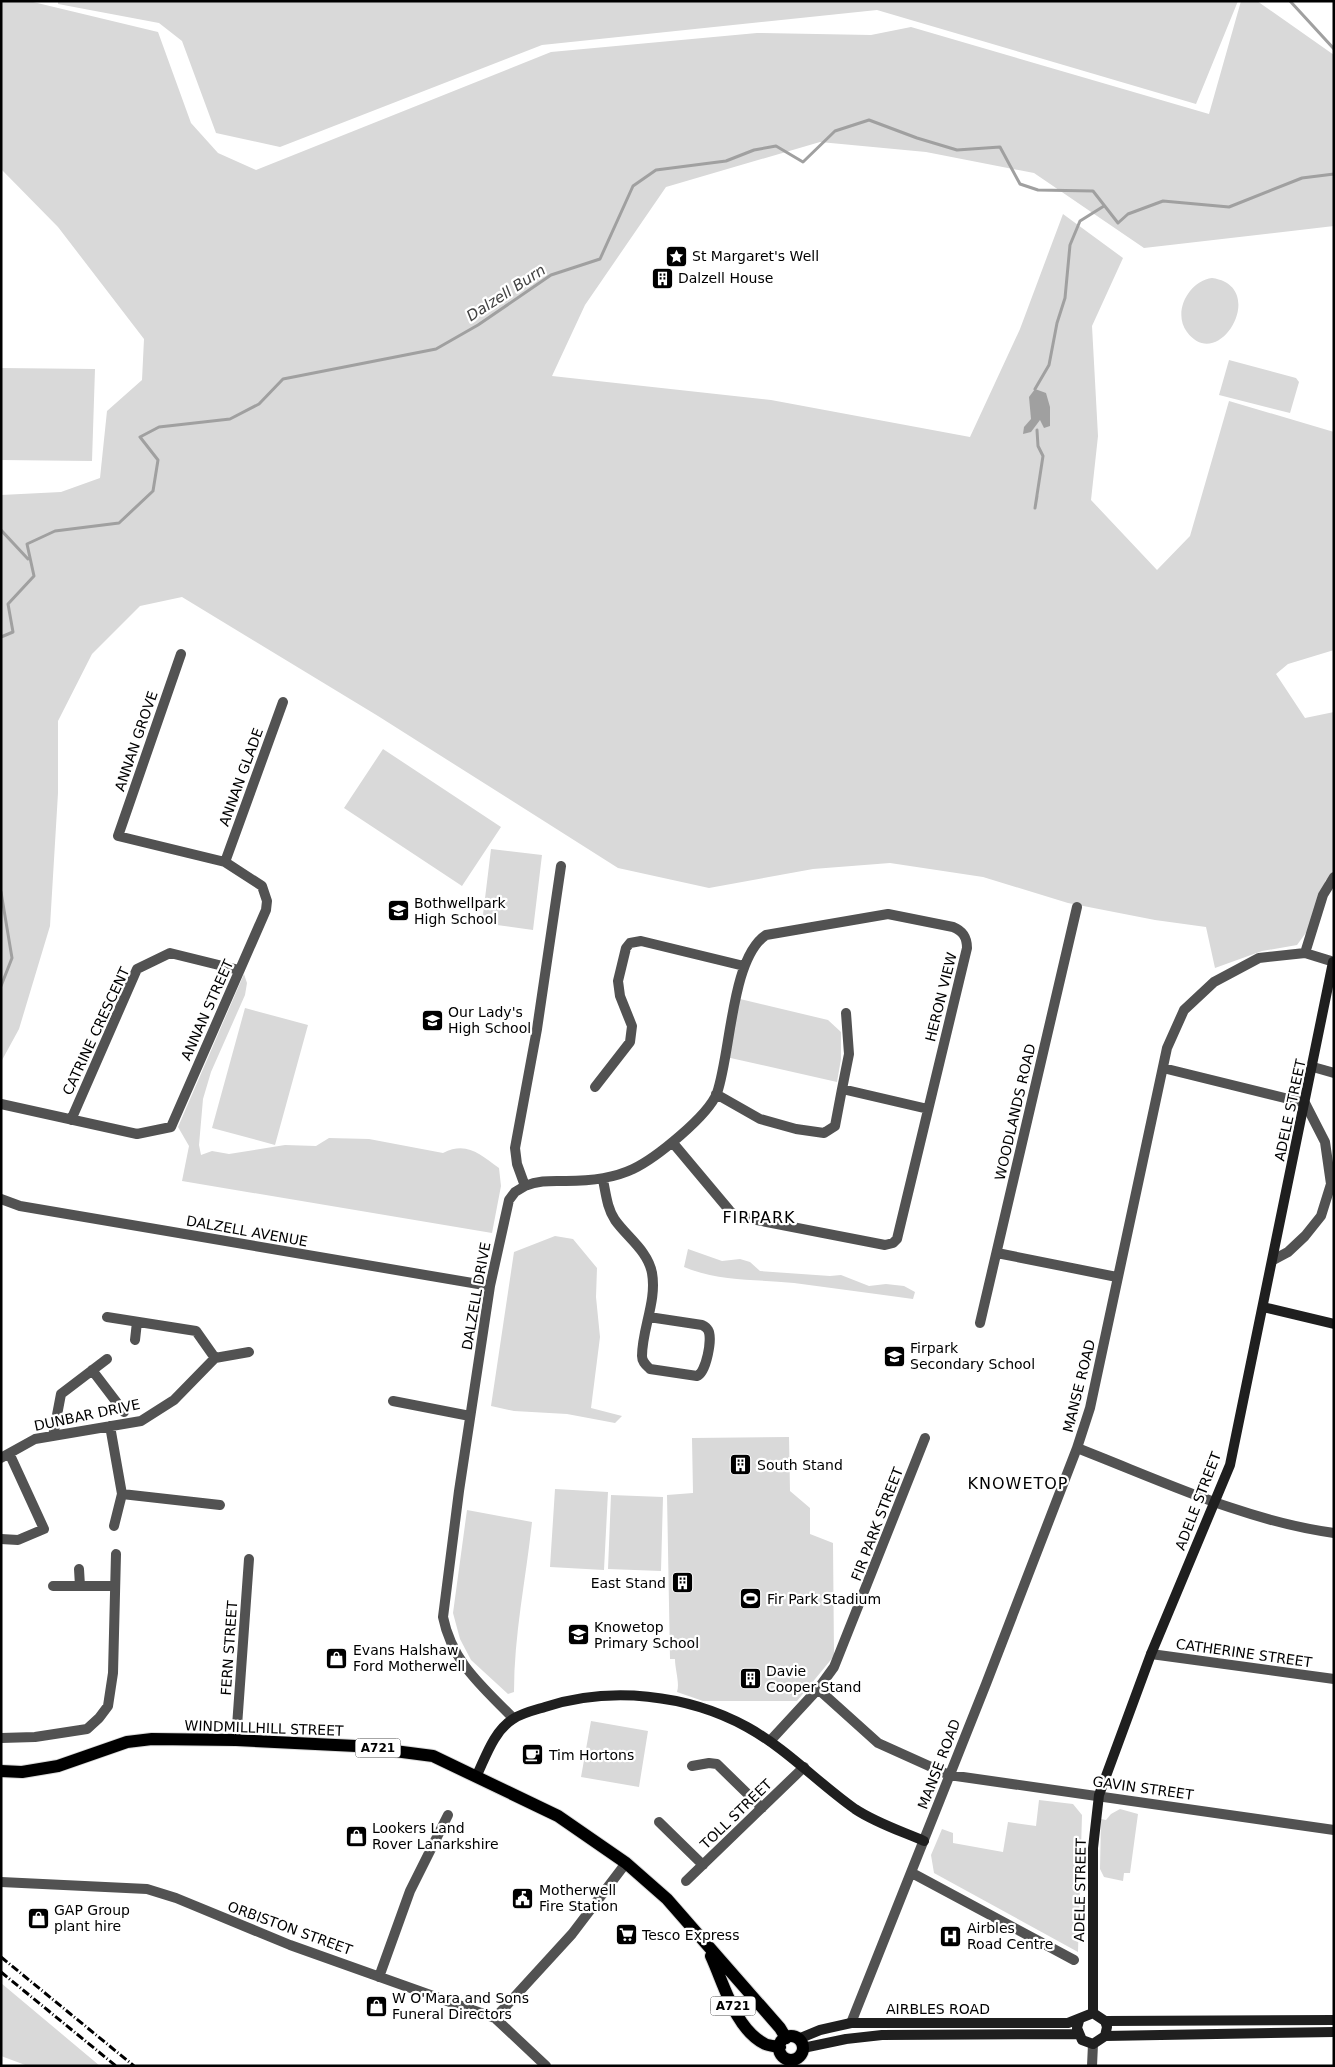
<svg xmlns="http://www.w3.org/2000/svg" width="1335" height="2067" font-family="'DejaVu Sans',sans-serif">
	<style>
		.green { fill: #d9d9d9 }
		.water { fill: #a0a0a0 }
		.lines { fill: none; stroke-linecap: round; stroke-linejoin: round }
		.stream { stroke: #a0a0a0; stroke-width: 3 }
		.primary-casing { stroke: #dbdbdb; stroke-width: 14 }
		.street { stroke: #525252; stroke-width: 10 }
		.secondary { stroke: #1f1f1f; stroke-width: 10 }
		.primary { stroke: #000; stroke-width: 12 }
		.rail { stroke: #000; stroke-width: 3; stroke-dasharray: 8 2.5 1 2.5; stroke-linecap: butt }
		.labels { text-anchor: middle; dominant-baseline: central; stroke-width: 4.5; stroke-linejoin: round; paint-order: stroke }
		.shield { fill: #fff; stroke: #4c4c4c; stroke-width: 1 }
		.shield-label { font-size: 12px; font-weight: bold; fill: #000 }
		.poi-label { font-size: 14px; fill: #000; stroke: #fff; text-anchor: start }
		.street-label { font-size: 14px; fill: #000; stroke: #fff }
		.water-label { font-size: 15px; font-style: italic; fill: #414141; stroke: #fff }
		.quarter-label { font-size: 16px; letter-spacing: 1px; fill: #000; stroke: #fff }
	</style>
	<rect width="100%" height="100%" fill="#fff"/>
	<!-- green -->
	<path class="green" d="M1,1H29L158,32L191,123L218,153L256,170L551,52L757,33L871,35L911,27L1209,114L1241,1H1257L1334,55V226L1144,248L1034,173L926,152L820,142L666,187L585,305L552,376L771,400L970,437L1020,329L1063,214L1123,258L1092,326L1098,436L1091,500L1157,570L1190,536L1229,401L1334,432V650L1288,664L1276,674L1305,718L1334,712V872L1325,881L1324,908L1297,945L1262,951L1215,968L1206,927L1155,920L1068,903L983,877L890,863L813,869L709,888L618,868L378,716L182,597L140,606L92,654L58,721V793L50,926L19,1029L1,1062V495L61,492L100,478L107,411L142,380L144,339L58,227L1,169Z
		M58,1H1238L1196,104L877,10L542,45L280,147L216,133L182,41L159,23L58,4Z
		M1212,278C1270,286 1219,375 1187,332C1172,312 1189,281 1212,278Z
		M1229,360L1296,378L1299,382L1290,413L1219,395Z
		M1,368L95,369L92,461L1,460Z
		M383,749L501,827L462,886L344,808Z
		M491,849L542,855L533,930L482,923Z
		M244,974L247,983L245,995L211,1072L203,1099L199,1145L201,1155L212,1151L229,1154L285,1145L316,1146L329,1138L369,1139L443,1153C467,1141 479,1154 499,1168L501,1186L492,1233L182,1181L189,1146L178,1127Z
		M740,999L828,1020L841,1032V1059L837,1082L726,1057Z
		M245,1008L308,1025L275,1145L212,1128Z
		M555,1236L573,1239L597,1268L596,1297L600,1337L591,1408L622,1416L615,1423L567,1414L514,1411L491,1406L514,1252Z
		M688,1249L722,1261L740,1259L750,1262L760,1271L830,1276L841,1275L869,1286L886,1284L904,1286L915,1292L913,1299C874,1294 834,1288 794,1283C757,1279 720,1282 684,1267Z
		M789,1437L790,1491L810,1508V1534L833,1543L834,1656L797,1701H703L677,1692C680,1683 675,1670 675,1659H670L667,1495L693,1493L692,1438Z
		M555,1489L608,1492L604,1570L550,1567Z
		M611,1495L663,1497L661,1571L608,1569Z
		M467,1510L532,1522C526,1579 514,1634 514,1692L508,1694L471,1660L460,1639L453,1613Z
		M591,1721L648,1731L639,1787L581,1777Z
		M1039,1800L1073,1804L1082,1815L1078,1952L934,1873L931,1855L942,1829L953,1833V1843L1003,1852L1008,1822L1036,1826Z
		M1120,1809L1138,1814L1130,1873H1124L1123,1881L1104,1877L1100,1869L1101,1819L1106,1820L1111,1814Z
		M1,1983L100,2066H28L1,2056Z"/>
	<!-- water -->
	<path class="water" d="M1035,389L1046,393L1050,407V426L1044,428L1040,420L1031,432L1023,434L1024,427L1031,419L1029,397Z"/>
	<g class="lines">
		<!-- stream -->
		<path class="stream" d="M1290,1L1334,49
			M1035,389L1049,365L1057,323L1065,298L1070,245L1080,221L1104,206
			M1037,430L1038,446L1043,456L1035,508L1037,496
			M1,530L28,559
			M1,637L13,632L8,604L34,576L27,544L55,531L119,523L153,491L158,460L140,437L159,427L230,419L259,404L283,379L436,349L478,325L551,275L600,259L633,186L656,170L726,161L754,150L776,146L803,162L835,131L869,120L917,138L957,150L1000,147L1020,184L1038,190L1093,191L1118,223L1128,214L1163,201L1229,207L1302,178L1334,174
			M1,892L12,958L1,986"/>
		<defs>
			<path id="primary" d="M1,1771L22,1772L58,1766L127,1742L152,1739L236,1740L356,1746L433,1756L558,1816L626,1863L667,1899L780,2028L786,2038
				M711,1956C724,1984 735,2029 765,2044C769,2046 775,2046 780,2047
				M779 2048a12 12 0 1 1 24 0a12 12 0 1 1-24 0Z"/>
		</defs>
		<!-- primary casing -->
		<use href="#primary" class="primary-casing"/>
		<!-- street -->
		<path class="street" d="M225,862L283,702
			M1305,953L1323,895L1334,877
			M1313,1067L1334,1073
			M1163,1068L1305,1103L1325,1142L1331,1184L1321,1216L1305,1236L1288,1252L1273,1260
			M595,1087L630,1042L632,1026L620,996L618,981L626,948L630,943L641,941L744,966
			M842,1089L849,1054L846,1013
			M716,1094L760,1119L796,1129L824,1133L835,1126L842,1089L928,1109
			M1,1104L137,1134L171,1127L266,910L267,901L262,886L225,862L118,836L181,654
			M71,1120L137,969L170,953L239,970
			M603,1180C606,1194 607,1208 615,1220C627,1237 648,1251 652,1273C657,1301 642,1329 642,1356C642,1362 646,1365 650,1369L697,1376C706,1373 713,1338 708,1330C707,1328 704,1326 702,1325L649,1317
			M525,1186C539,1180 551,1181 566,1181C589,1181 612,1179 633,1169C656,1158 708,1116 717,1093C731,1053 731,958 766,935L888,914L953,927C963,931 967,937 967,948L897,1239L893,1243L885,1245L736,1216L730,1211L673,1143
			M1,1199L20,1206L490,1286
			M997,1253L1117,1277
			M107,1317L196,1331L215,1358
			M980,1323L1077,907
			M135,1340L137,1322
			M92,1370L124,1412
			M393,1401L470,1416
			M110,1426L122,1494L220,1505
			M53,1436L61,1394L107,1359
			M1077,1448C1160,1480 1245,1521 1334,1533
			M1,1458L35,1439L141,1421L174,1400L215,1358L249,1352
			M114,1526L122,1494
			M1,1539L18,1540L44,1529L10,1455
			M79,1569L80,1586
			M53,1586H115
			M1151,1654L1334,1679
			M818,1689L878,1743L949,1775L1334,1830
			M513,1718C482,1686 452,1662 443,1617L459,1491L490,1286L509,1200L515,1192L525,1186L517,1164L515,1148L537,1029L561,866
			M1,1738L35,1737L87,1729L99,1718L108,1706L113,1673L116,1554
			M236,1740L249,1559
			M770,1741L818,1689L834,1667L925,1438
			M692,1766L709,1763L717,1764L762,1808
			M659,1822L703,1865
			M912,1873L1074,1960
			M686,1881L804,1767
			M1,1882L147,1889L176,1898L290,1945L495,2018L546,2066
			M379,1977L410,1891L448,1815
			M495,2018L572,1934L626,1863
			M851,2023L986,1684L1077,1448L1090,1408L1167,1048L1184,1010L1214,982L1259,958L1305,953L1334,962
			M1092,2066L1093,2044"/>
		<!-- secondary -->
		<path class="secondary" d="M1263,1307L1334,1324
			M477,1775C486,1756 494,1731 513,1719C522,1713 535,1710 545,1707C610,1686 687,1694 747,1727C787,1749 818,1783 855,1809C876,1823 901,1831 924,1841
			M1093,2013V1848L1099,1795L1151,1654L1230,1465L1333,962
			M1105,2021L1334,2020
			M1105,2036L1334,2032
			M798,2039L820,2030L851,2023H1068L1093,2013L1105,2021L1107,2027L1105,2036L1093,2044L1082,2040L1077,2028L1079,2021
			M803,2048L846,2039L882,2035L1078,2034"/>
		<!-- primary -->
		<use href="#primary" class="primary"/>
		<!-- rail -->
		<path class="rail" d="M1,1957L134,2066
			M1,1972L116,2066"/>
	</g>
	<!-- icons -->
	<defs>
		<symbol id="sight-square" viewBox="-11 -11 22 22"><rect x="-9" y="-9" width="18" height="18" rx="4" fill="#000" stroke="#fff"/><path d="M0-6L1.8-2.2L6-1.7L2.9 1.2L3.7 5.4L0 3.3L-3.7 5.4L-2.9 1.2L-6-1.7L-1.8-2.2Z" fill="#fff"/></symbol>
		<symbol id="building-square" viewBox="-11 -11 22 22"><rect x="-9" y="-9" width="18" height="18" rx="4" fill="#000" stroke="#fff"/><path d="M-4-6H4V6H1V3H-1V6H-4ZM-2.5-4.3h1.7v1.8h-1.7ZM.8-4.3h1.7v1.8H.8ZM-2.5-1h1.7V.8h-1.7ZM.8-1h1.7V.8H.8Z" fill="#fff"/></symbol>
		<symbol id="school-square" viewBox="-11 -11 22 22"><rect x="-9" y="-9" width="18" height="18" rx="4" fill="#000" stroke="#fff"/><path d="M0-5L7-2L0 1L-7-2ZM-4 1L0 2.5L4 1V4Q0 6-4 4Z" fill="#fff"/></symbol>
		<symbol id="stadium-square" viewBox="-11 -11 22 22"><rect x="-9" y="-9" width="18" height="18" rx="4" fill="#000" stroke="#fff"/><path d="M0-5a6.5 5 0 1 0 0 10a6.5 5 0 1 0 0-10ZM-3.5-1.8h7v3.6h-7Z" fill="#fff"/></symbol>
		<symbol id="shop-square" viewBox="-11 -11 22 22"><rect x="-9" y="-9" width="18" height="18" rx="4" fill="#000" stroke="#fff"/><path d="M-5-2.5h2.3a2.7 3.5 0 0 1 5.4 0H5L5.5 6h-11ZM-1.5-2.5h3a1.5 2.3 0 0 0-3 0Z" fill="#fff"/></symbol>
		<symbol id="cafe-square" viewBox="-11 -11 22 22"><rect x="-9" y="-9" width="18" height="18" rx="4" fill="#000" stroke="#fff"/><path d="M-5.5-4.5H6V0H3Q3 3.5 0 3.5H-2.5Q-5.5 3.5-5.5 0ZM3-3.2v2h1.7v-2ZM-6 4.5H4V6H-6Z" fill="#fff"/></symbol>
		<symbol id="civic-square" viewBox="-11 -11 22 22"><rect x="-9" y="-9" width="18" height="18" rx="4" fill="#000" stroke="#fff"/><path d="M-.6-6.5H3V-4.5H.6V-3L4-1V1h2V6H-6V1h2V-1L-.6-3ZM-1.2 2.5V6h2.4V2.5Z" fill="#fff"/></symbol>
		<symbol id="supermarket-square" viewBox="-11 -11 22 22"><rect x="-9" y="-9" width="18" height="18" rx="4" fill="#000" stroke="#fff"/><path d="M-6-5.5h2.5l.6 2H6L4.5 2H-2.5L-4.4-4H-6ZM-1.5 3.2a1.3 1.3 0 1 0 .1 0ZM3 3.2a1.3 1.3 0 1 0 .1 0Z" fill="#fff"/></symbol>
		<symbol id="hospital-square" viewBox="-11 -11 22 22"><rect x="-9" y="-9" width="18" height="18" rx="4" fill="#000" stroke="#fff"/><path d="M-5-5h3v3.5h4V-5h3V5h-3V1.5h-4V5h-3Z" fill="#fff"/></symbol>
	</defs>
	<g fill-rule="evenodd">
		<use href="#sight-square" x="664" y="244" width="25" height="25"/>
		<use href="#building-square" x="650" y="266" width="25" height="25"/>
		<use href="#school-square" x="386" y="898" width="25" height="25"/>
		<use href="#school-square" x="420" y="1008" width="25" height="25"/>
		<use href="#school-square" x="882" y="1344" width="25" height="25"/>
		<use href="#building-square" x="728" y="1452" width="25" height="25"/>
		<use href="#building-square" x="670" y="1570" width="25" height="25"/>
		<use href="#stadium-square" x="738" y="1586" width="25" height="25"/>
		<use href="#school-square" x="566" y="1622" width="25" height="25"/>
		<use href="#shop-square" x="324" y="1646" width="25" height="25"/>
		<use href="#building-square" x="738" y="1666" width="25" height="25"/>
		<use href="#cafe-square" x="520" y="1742" width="25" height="25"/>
		<use href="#shop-square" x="344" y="1824" width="25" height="25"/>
		<use href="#civic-square" x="510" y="1886" width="25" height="25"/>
		<use href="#shop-square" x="26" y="1906" width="25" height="25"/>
		<use href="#supermarket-square" x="614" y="1922" width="25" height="25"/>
		<use href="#hospital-square" x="938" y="1924" width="25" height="25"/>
		<use href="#shop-square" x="364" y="1994" width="25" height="25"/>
	</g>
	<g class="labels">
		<!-- shield labels -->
		<g class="shield">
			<rect x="355.5" y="1738.5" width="45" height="19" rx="4"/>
			<rect x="710.5" y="1996.5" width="45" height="19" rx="4"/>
		</g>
		<g class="shield-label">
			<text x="378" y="1748">A721</text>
			<text x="733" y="2006">A721</text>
		</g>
		<!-- poi labels -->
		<g class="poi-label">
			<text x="692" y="256">St Margaret's Well</text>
			<text x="678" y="278">Dalzell House</text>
			<text x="414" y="903">Bothwellpark<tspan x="414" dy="16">High School</tspan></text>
			<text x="448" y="1012">Our Lady's<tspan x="448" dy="16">High School</tspan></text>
			<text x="910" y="1348">Firpark<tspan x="910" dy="16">Secondary School</tspan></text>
			<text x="757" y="1465">South Stand</text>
			<text x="666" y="1583" text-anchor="end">East Stand</text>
			<text x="767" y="1599">Fir Park Stadium</text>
			<text x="594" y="1627">Knowetop<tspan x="594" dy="16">Primary School</tspan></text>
			<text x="353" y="1650">Evans Halshaw<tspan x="353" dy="16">Ford Motherwell</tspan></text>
			<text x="766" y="1671">Davie<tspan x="766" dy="16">Cooper Stand</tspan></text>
			<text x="549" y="1755">Tim Hortons</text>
			<text x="372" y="1828">Lookers Land<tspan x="372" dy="16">Rover Lanarkshire</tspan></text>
			<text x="539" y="1890">Motherwell<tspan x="539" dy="16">Fire Station</tspan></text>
			<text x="54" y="1910">GAP Group<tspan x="54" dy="16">plant hire</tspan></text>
			<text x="967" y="1928">Airbles<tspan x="967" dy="16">Road Centre</tspan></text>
			<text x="642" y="1935">Tesco Express</text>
			<text x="392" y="1998">W O'Mara and Sons<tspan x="392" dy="16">Funeral Directors</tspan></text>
		</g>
		<!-- street labels -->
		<g class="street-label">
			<text transform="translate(136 741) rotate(-71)">ANNAN GROVE</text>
			<text transform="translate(241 777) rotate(-70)">ANNAN GLADE</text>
			<text transform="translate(941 997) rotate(-76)">HERON VIEW</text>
			<text transform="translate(207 1010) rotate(-66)">ANNAN STREET</text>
			<text transform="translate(96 1031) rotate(-65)">CATRINE CRESCENT</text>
			<text transform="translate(1290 1110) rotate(-78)">ADELE STREET</text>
			<text transform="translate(1015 1112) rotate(-77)">WOODLANDS ROAD</text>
			<text transform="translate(247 1231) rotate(10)">DALZELL AVENUE</text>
			<text transform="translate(476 1296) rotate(-80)">DALZELL DRIVE</text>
			<text transform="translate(1079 1386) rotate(-76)">MANSE ROAD</text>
			<text transform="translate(87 1415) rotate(-12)">DUNBAR DRIVE</text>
			<text transform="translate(1198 1501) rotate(-69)">ADELE STREET</text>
			<text transform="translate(877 1524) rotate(-69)">FIR PARK STREET</text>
			<text transform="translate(229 1648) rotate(-86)">FERN STREET</text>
			<text transform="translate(1244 1653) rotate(8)">CATHERINE STREET</text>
			<text transform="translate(264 1728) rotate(2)">WINDMILLHILL STREET</text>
			<text transform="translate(939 1764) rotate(-69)">MANSE ROAD</text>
			<text transform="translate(1143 1788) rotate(8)">GAVIN STREET</text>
			<text transform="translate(736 1814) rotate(-44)">TOLL STREET</text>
			<text transform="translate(1080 1890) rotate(-89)">ADELE STREET</text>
			<text transform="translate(290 1928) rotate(20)">ORBISTON STREET</text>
			<text x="938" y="2009">AIRBLES ROAD</text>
		</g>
		<!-- water labels -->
		<g class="water-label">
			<text transform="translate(506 293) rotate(-33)">Dalzell Burn</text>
		</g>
		<!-- quarter labels -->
		<g class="quarter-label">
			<text x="759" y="1217">FIRPARK</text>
			<text x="1018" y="1483">KNOWETOP</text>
		</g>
	</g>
	<!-- border -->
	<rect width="1335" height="2067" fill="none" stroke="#000000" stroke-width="5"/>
</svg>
